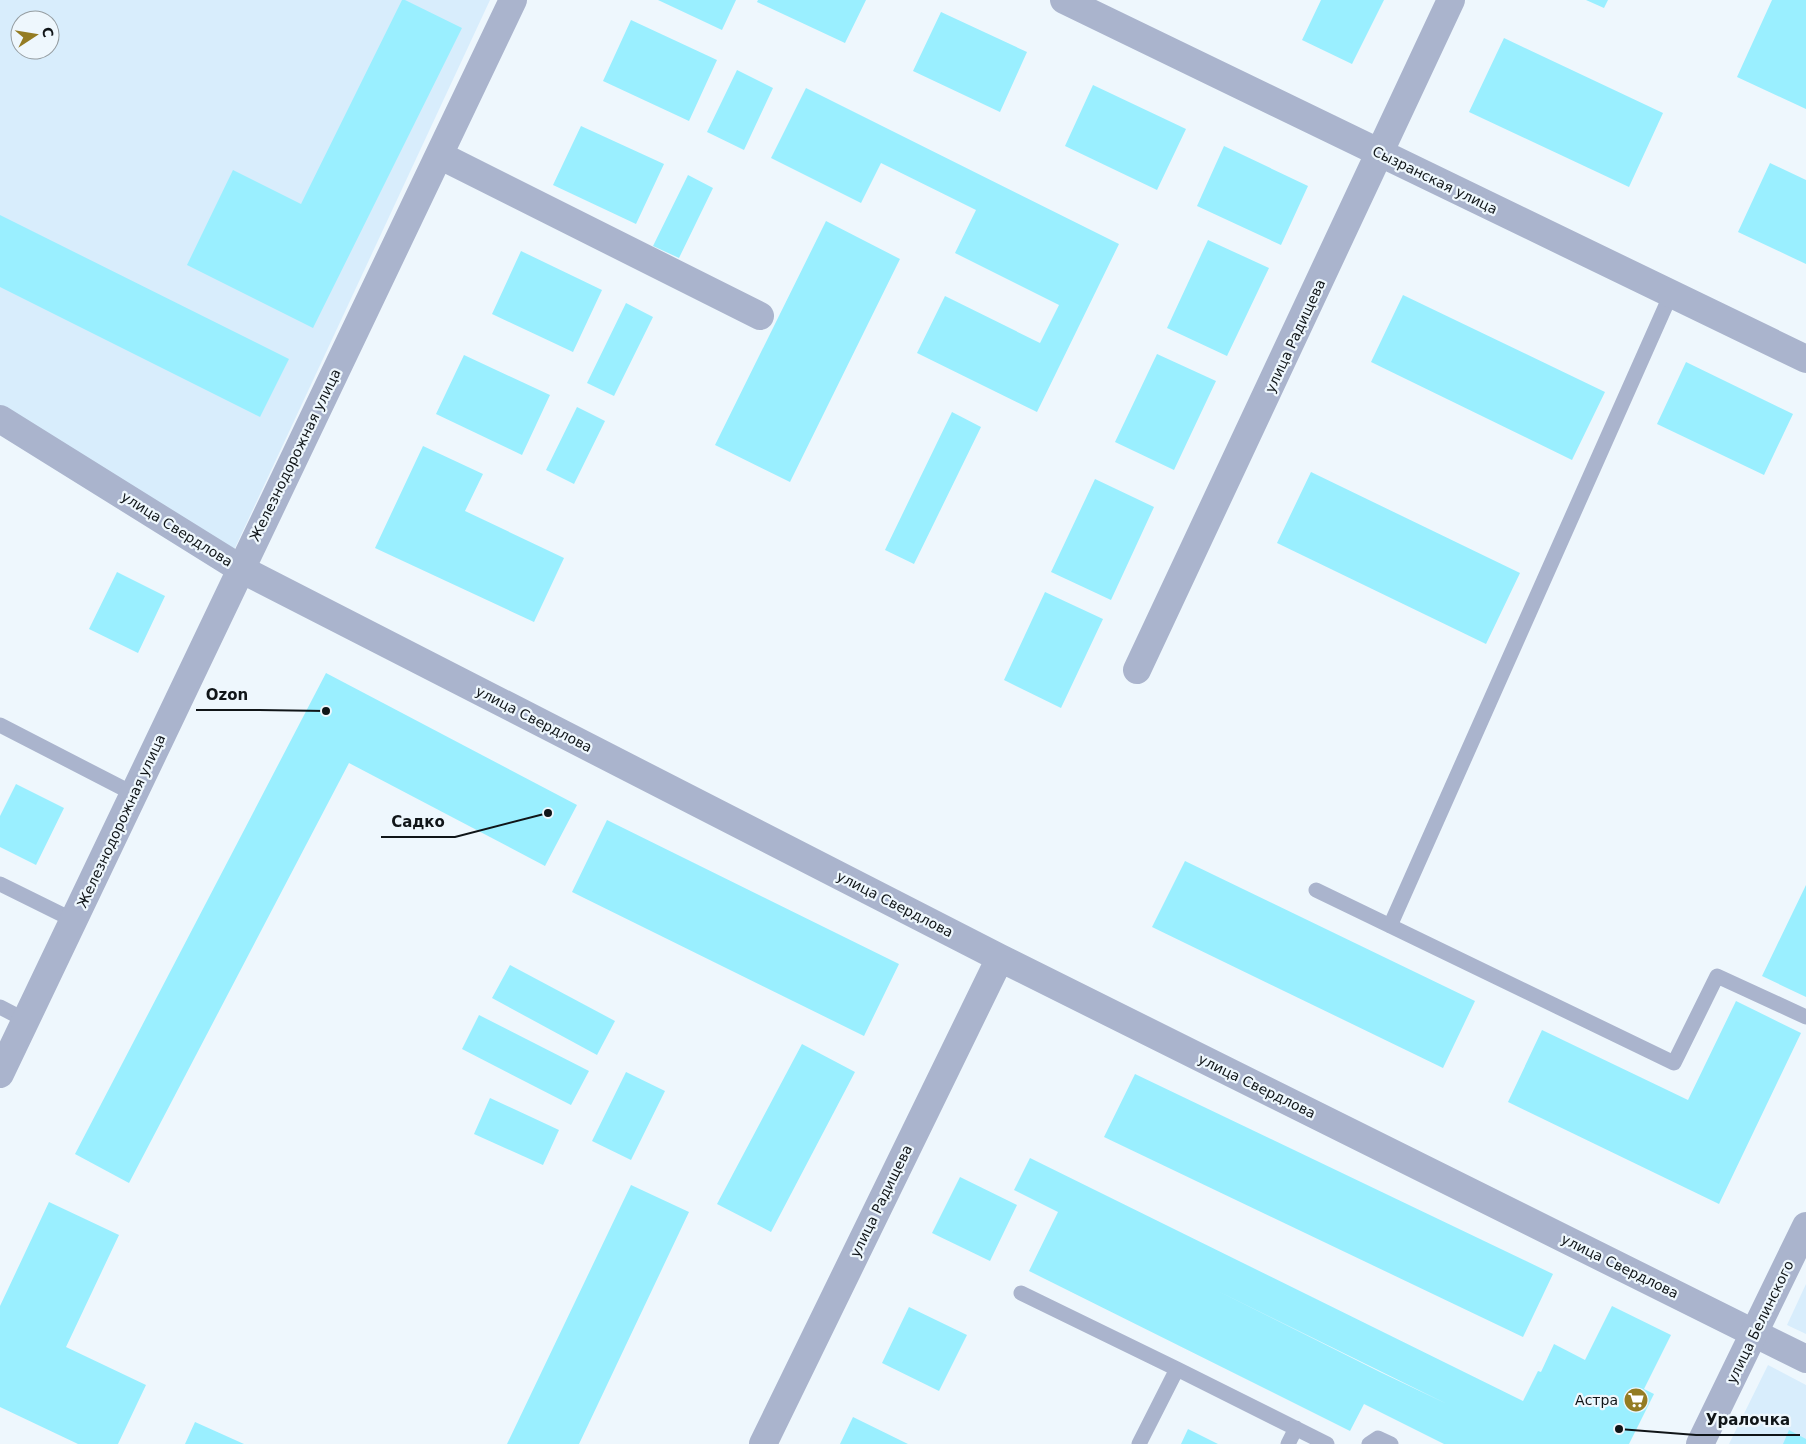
<svg xmlns="http://www.w3.org/2000/svg" width="1806" height="1444" font-family="'DejaVu Sans',sans-serif">
	<style>
		.built { fill: #d8edfc; fill-rule: evenodd }
		.building { fill: #9aefff; fill-rule: evenodd }
		.lines { fill: none; stroke-linecap: round; stroke-linejoin: round }
		.service { stroke: #aab4cd; stroke-width: 15 }
		.minor { stroke: #aab4cd; stroke-width: 28 }
		.tertiary { stroke: #aab4cd; stroke-width: 28 }
		.labels { text-anchor: middle; dominant-baseline: central; stroke-width: 4.5; stroke-linejoin: round; paint-order: stroke }
		.street-label { font-size: 14px; fill: #101518; stroke: #eef7fd }
		.poi-label { font-size: 14px; fill: #101518; stroke: #eef7fd; text-anchor: end }
		.leader { fill: none; stroke: #101518; stroke-width: 2 }
		.callout-dot { fill: #101518; stroke: #eef7fd; stroke-width: 2 }
		.callout-label { font-size: 15px; text-anchor: middle; font-weight: bold; fill: #101518; stroke: #eef7fd; stroke-width: 4.5; stroke-linejoin: round; paint-order: stroke }
	</style>
	<rect width="100%" height="100%" fill="#eef7fd"/>
	<!-- built -->
	<path class="built" d="M0,0H490L234,550L0,430ZM20,20H50V50H20Z
		M1806,1284V1334L1787,1325Z
		M1768,1365L1806,1385V1444H1729Z"/>
	<!-- building -->
	<path class="building" d="M402,0H405L462,28L313,328L187,265L233,170L301,204Z
		M658,0H736L722,30Z
		M758,0H866L845,43L757,2Z
		M1321,0H1384L1352,64L1302,40Z
		M1586,0H1608L1604,8Z
		M1772,0H1806V109L1737,77Z
		M941,12L1027,52L1000,112L913,71Z
		M631,20L717,60L689,121L603,81Z
		M1504,38L1663,113L1629,187L1469,112Z
		M737,70L773,88L744,150L707,132Z
		M1093,85L1186,129L1157,190L1065,146Z
		M806,88L1119,244L1037,412L917,353L945,296L1040,343L1059,305L955,253L976,210L881,163L861,203L771,158Z
		M581,126L664,164L636,224L553,185Z
		M1224,146L1308,186L1281,245L1197,206Z
		M1770,163L1806,180V264L1738,232Z
		M688,175L713,188L679,258L653,246Z
		M0,215L289,359L260,417L0,287Z
		M826,221L900,259L790,482L715,445Z
		M1208,240L1269,268L1227,356L1167,328Z
		M521,251L602,290L573,352L492,314Z
		M1403,295L1605,392L1572,460L1371,362Z
		M626,303L653,317L614,396L587,383Z
		M1157,354L1216,381L1174,470L1115,442Z
		M464,355L550,395L522,455L436,414Z
		M1686,362L1793,414L1764,475L1657,424Z
		M577,407L605,421L574,484L546,470Z
		M952,412L981,427L914,564L885,550Z
		M423,446L483,474L465,511L564,558L534,622L375,548Z
		M1311,472L1520,573L1486,644L1277,543Z
		M1095,479L1154,507L1111,600L1051,572Z
		M117,572L165,596L138,653L89,629Z
		M1045,592L1103,619L1061,708L1004,680Z
		M326,673L577,805L545,866L349,763L129,1183L75,1154Z
		M16,784L64,808L36,865L0,847V816Z
		M607,820L899,964L864,1036L572,892Z
		M1185,861L1475,1001L1443,1068L1152,927Z
		M1806,885V997L1762,976Z
		M510,965L615,1021L597,1055L492,998Z
		M1736,1001L1801,1033L1719,1204L1508,1102L1542,1030L1688,1100Z
		M479,1015L589,1071L571,1105L462,1049Z
		M802,1044L855,1072L771,1232L717,1204Z
		M626,1072L665,1091L631,1160L592,1141Z
		M1135,1074L1553,1274L1523,1337L1104,1137Z
		M490,1098L559,1130L543,1165L474,1134Z
		M1030,1158L1523,1401L1538,1371L1541,1372L1554,1344L1585,1360L1612,1306L1671,1335L1644,1389L1654,1394L1629,1444H1444L1364,1404L1350,1431L1029,1271L1058,1212L1014,1190ZM1218,1291L1447,1404L1380,1372Z
		M960,1177L1017,1205L990,1261L932,1233Z
		M631,1185L689,1212L579,1444H507Z
		M49,1202L119,1235L66,1347L146,1385L118,1444H78L0,1407V1306Z
		M909,1307L967,1335L939,1391L882,1363Z
		M853,1417L908,1444H840Z
		M195,1422L244,1444H185Z
		M1188,1429L1218,1444H1181Z
		M1789,1430L1806,1439V1444H1783Z"/>
	<g class="lines">
		<!-- service -->
		<path class="service" d="M0,725L134,794
			M0,884L73,920
			M1316,890L1674,1063L1717,976L1806,1017
			M1390,926L1671,294
			M0,1007L25,1020
			M1021,1293L1177,1369L1327,1444
			M1139,1444L1177,1369
			M1288,1444L1296,1428
			M1369,1444L1378,1438L1391,1444"/>
		<!-- minor -->
		<path class="minor" d="M1064,0L1806,359
			M439,155L760,316
			M0,419L241,569L1000,958L1806,1359
			M1137,670L1451,0
			M0,1074L513,0
			M763,1444L1000,958"/>
		<!-- tertiary -->
		<path class="tertiary" d="M1700,1444L1806,1226"/>
	</g>
	<!-- icons -->
	<defs>
		<symbol id="supermarket-disc" viewBox="-11 -11 22 22"><circle r="9.5" fill="#947c23" stroke="#eef7fd"/><path d="M-6-5.5h2.5l.6 2H6L4.5 2H-2.5L-4.4-4H-6ZM-1.5 3.2a1.3 1.3 0 1 0 .1 0ZM3 3.2a1.3 1.3 0 1 0 .1 0Z" fill="#fff"/></symbol>
	</defs>
	<g fill-rule="evenodd">
		<use href="#supermarket-disc" x="1622" y="1386" width="28" height="28"/>
	</g>
	<g class="labels">
		<!-- street labels -->
		<g class="street-label">
			<text transform="translate(1435 180) rotate(26)">Сызранская улица</text>
			<text transform="translate(1295 336) rotate(-65)">улица Радищева</text>
			<text transform="translate(295 455) rotate(-64)">Железнодорожная улица</text>
			<text transform="translate(177 529) rotate(32)">улица Свердлова</text>
			<text transform="translate(534 719) rotate(27)">улица Свердлова</text>
			<text transform="translate(121 821) rotate(-65)">Железнодорожная улица</text>
			<text transform="translate(895 904) rotate(27)">улица Свердлова</text>
			<text transform="translate(1257 1086) rotate(26)">улица Свердлова</text>
			<text transform="translate(881 1201) rotate(-64)">улица Радищева</text>
			<text transform="translate(1620 1266) rotate(26)">улица Свердлова</text>
			<text transform="translate(1760 1322) rotate(-64)">улица Белинского</text>
		</g>
		<!-- poi labels -->
		<g class="poi-label">
			<text x="1618" y="1400">Астра</text>
		</g>
	</g>
	<!-- callouts -->
	<path class="leader" d="M326 711L259 710H196M548 813L455 837H381M1619 1429L1696 1435H1800"/>
	<g class="callout-dot">
		<circle cx="326" cy="711" r="5"/>
		<circle cx="548" cy="813" r="5"/>
		<circle cx="1619" cy="1429" r="5"/>
	</g>
	<g class="callout-label">
		<text x="227" y="700">Ozon</text>
		<text x="418" y="827">Садко</text>
		<text x="1748" y="1425">Уралочка</text>
	</g>
	<!-- north arrow -->
	<g transform="translate(35 35) rotate(78)"><circle r="24" fill="#eef7fd" stroke="#959da1"/>
	<path d="M0-4L9 19L0 12L-9 19Z" fill="#947c23"/>
	<text y="-8" font-size="14" font-weight="bold" text-anchor="middle" fill="#101518">С</text>
	</g>
</svg>
